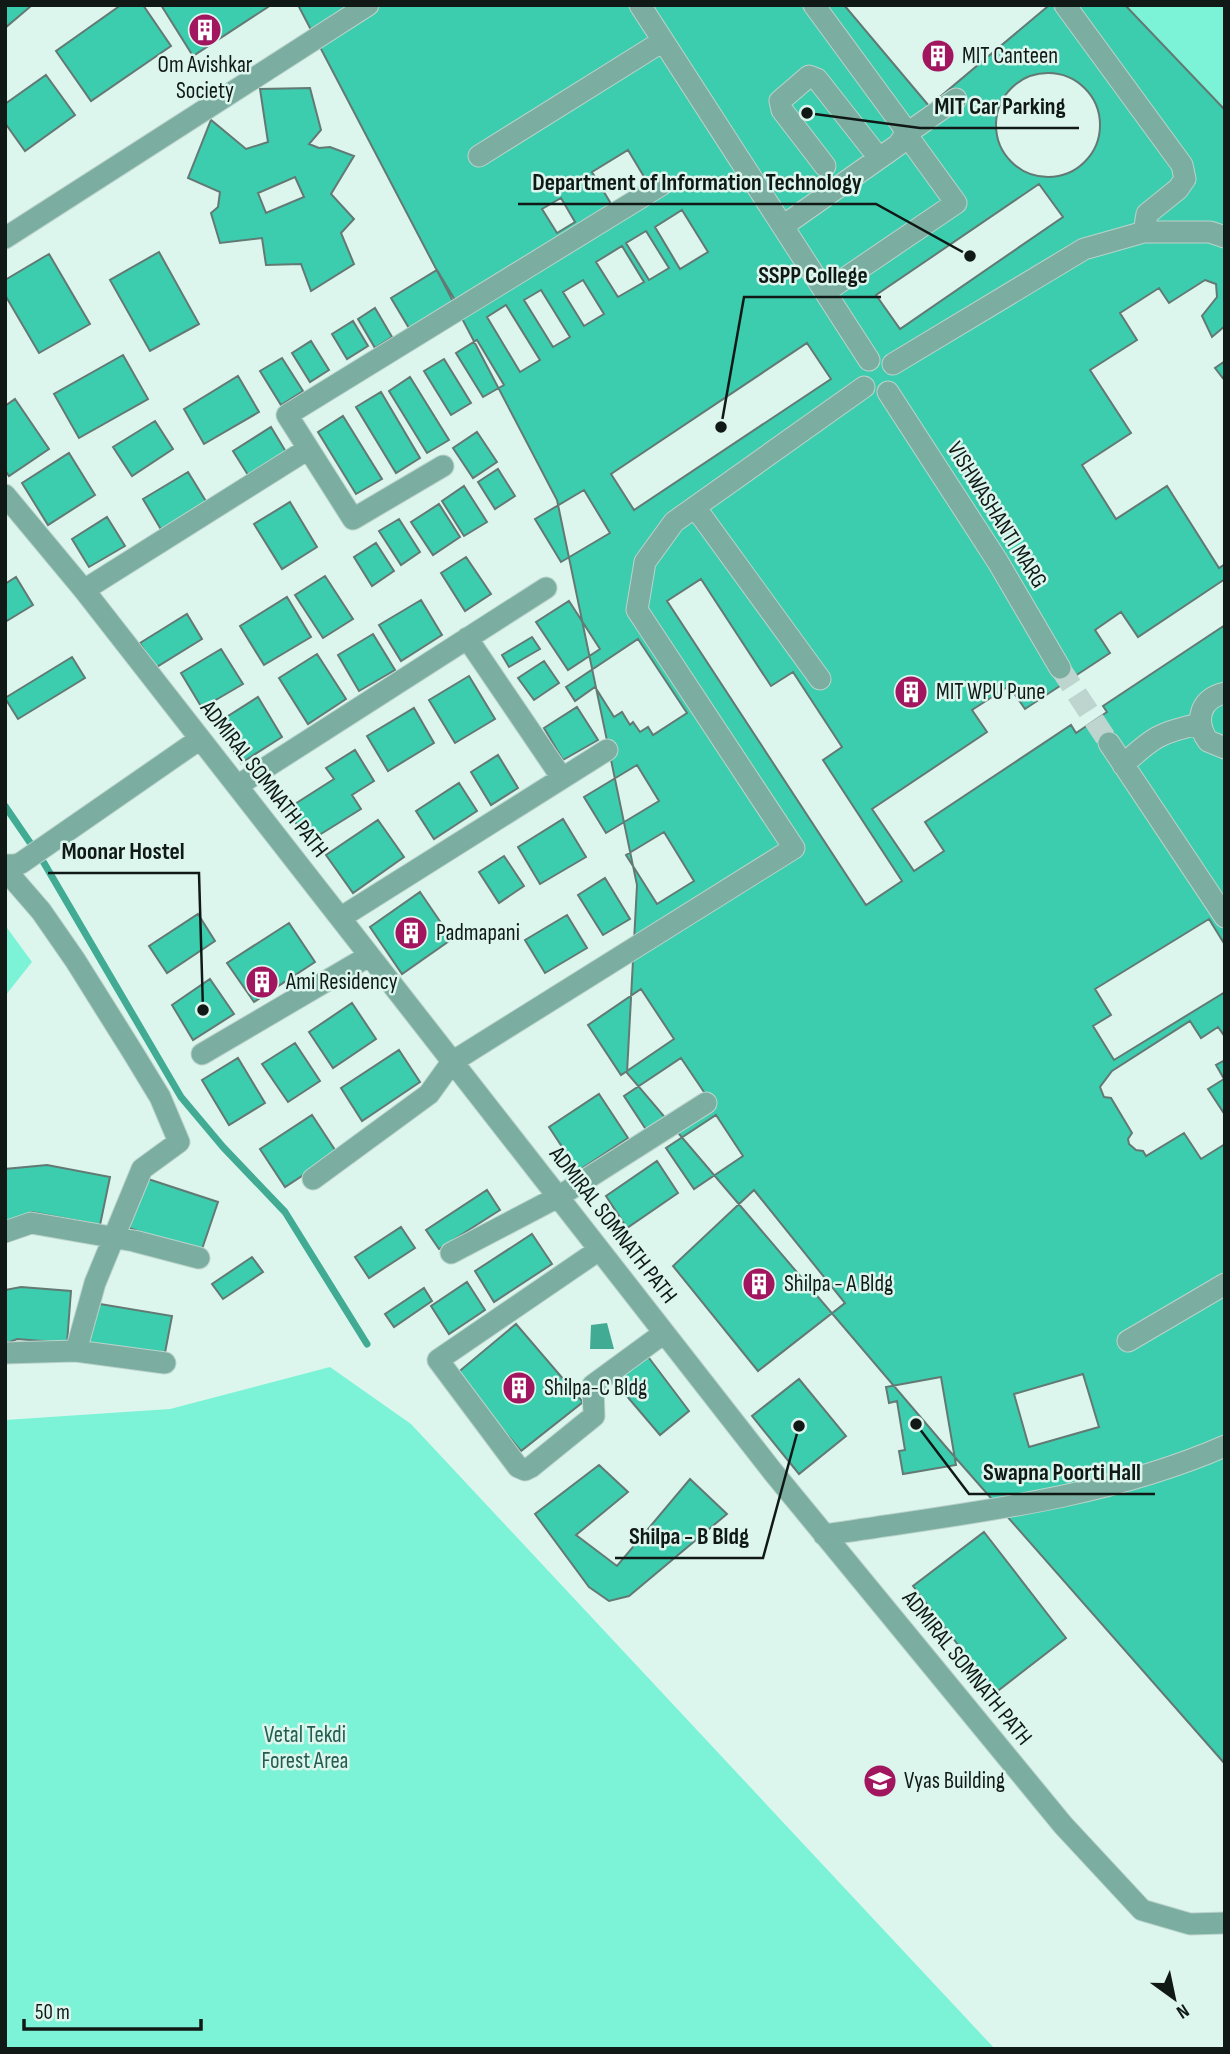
<svg xmlns="http://www.w3.org/2000/svg" width="1230" height="2054" font-family="'Sofia Sans Condensed',sans-serif">
	<style>
		.green { fill: #7cf3d6 }
		.water { fill: #42ab93 }
		.lines { fill: none; stroke-linecap: round; stroke-linejoin: round }
		.stream { stroke: #42ab93; stroke-width: 7 }
		.building { fill: #3ccdaf; stroke: #637973; stroke-width: 2; fill-rule: evenodd }
		.minor-tunnel { stroke: #bdd5ce; stroke-width: 21; stroke-dasharray: 21 10; stroke-linecap: butt }
		.minor-casing { stroke: #bbd3cb; stroke-width: 23 }
		.minor { stroke: #7baea0; stroke-width: 21 }
		.labels { text-anchor: middle; dominant-baseline: central; stroke-width: 5; stroke-linejoin: round; paint-order: stroke }
		.poi-label { font-size: 23px; fill: #101916; stroke: #dcf6ee; text-anchor: start }
		.street-label { font-size: 23px; fill: #101916; stroke: #dcf6ee }
		.park-label { font-size: 23px; fill: #245d50; stroke: #dcf6ee }
		.leader { fill: none; stroke: #101916; stroke-width: 2.5 }
		.callout-dot { fill: #101916; stroke: #dcf6ee; stroke-width: 2.5 }
		.callout-label { font-size: 24px; text-anchor: middle; font-weight: bold; fill: #101916; stroke: #dcf6ee; stroke-width: 5; stroke-linejoin: round; paint-order: stroke }
	</style>
	<rect width="100%" height="100%" fill="#dcf6ee"/>
	<!-- green -->
	<path class="green" d="M1066,5H1225V229Z
		M5,925L32,962L5,996Z
		M330,1367L411,1424L995,2049H5V1420L170,1409Z"/>
	<!-- water -->
	<path class="water" d="M607,1323L614,1349H590L591,1325Z"/>
	<g class="lines">
		<!-- stream -->
		<path class="stream" d="M5,806L44,863L181,1097L223,1147L285,1212L367,1344"/>
	</g>
	<!-- building -->
	<path class="building" d="M5,5H30L31,6L5,28Z
		M121,5H143L171,46L91,101L56,51Z
		M161,5H271L193,56Z
		M298,5H1125L1225,110V1764L946,1447L627,1073L637,885L557,500Z
		M844,5H1046L1047,7L929,106Z
		M996 125a52 52 0 1 1 104 0a52 52 0 1 1-104 0Z
		M46,75L75,115L25,151L5,123V104Z
		M310,88L321,130L309,144L319,148L330,147L354,156L331,194L354,219L341,233L354,264L311,291L301,264L266,265L262,238L220,243L211,213L218,207L220,192L188,178L211,120L246,149L268,142L260,89ZM295,177L304,197L266,213L258,193Z
		M628,150L649,185L613,207L592,172Z
		M1039,184L1063,217L900,329L876,295Z
		M561,198L575,222L557,233L542,209Z
		M682,210L708,252L680,269L655,227Z
		M646,231L669,268L649,280L626,243Z
		M622,246L644,282L618,297L596,262Z
		M159,252L199,324L150,351L110,280Z
		M49,254L90,324L39,353L5,295V280Z
		M437,270L455,300L409,328L391,298Z
		M583,280L604,314L584,326L563,292Z
		M1205,280L1216,284L1217,297L1202,316L1212,337L1225,326V361L1215,368L1225,381V564L1219,568L1167,486L1116,519L1082,465L1131,433L1090,370L1137,340L1120,313L1159,288L1169,303Z
		M541,290L570,337L553,347L524,300Z
		M506,305L540,360L520,372L487,317Z
		M375,308L392,337L375,348L358,319Z
		M353,321L368,346L347,359L332,334Z
		M477,340L504,385L483,397L456,353Z
		M311,341L329,370L310,382L292,353Z
		M807,343L831,379L634,510L611,474Z
		M123,355L148,399L79,438L54,394Z
		M282,358L303,391L281,405L260,371Z
		M444,359L471,403L451,415L424,371Z
		M238,376L259,412L204,444L184,409Z
		M410,377L449,440L427,453L389,391Z
		M381,392L420,458L396,473L356,407Z
		M15,399L49,449L9,476L5,470V406Z
		M343,416L382,479L356,494L318,432Z
		M155,421L173,449L132,476L113,447Z
		M271,427L286,452L248,475L233,451Z
		M477,432L497,462L473,478L453,448Z
		M69,453L95,495L48,525L22,483Z
		M498,469L515,496L495,509L478,482Z
		M188,472L207,503L162,531L143,499Z
		M464,486L487,522L464,536L442,501Z
		M584,490L610,533L561,562L535,519Z
		M290,502L317,547L282,569L254,524Z
		M439,504L460,537L433,555L411,522Z
		M107,517L125,546L89,567L72,539Z
		M399,519L420,552L401,565L379,531Z
		M376,543L394,571L372,586L354,557Z
		M466,557L491,594L465,611L441,573Z
		M325,576L353,619L323,638L295,595Z
		M16,577L33,605L5,622V584Z
		M701,579L771,686L793,672L842,747L823,760L902,881L866,905L667,601Z
		M1225,579V625L1103,706L1107,712L1076,733L1071,725L925,822L944,851L914,871L872,809L987,732L972,710L1009,686L1025,709L1110,653L1095,630L1121,612L1138,637Z
		M287,597L311,637L264,665L240,626Z
		M421,600L442,635L401,661L379,625Z
		M569,601L600,649L568,670L536,622Z
		M187,614L202,639L155,668L140,643Z
		M373,634L395,670L359,691L338,655Z
		M532,637L540,649L509,667L502,655Z
		M638,639L687,713L653,735L648,727L640,732L633,722L630,725L622,712L614,717L595,687L575,701L566,687Z
		M221,649L243,684L202,708L181,673Z
		M317,654L346,699L308,724L279,678Z
		M72,657L85,678L18,719L5,698Z
		M544,661L559,683L534,700L518,678Z
		M469,676L495,719L455,743L429,700Z
		M258,697L282,737L241,763L217,723Z
		M577,707L598,740L563,760L544,728Z
		M414,708L434,743L388,771L367,736Z
		M355,750L374,781L352,795L361,809L308,842L287,809L334,779L326,768Z
		M498,755L518,788L491,805L471,772Z
		M637,765L659,801L606,833L584,797Z
		M459,783L477,811L434,839L416,811Z
		M563,819L586,857L540,884L518,847Z
		M378,820L404,857L353,893L326,855Z
		M664,832L694,881L657,904L626,855Z
		M504,856L524,886L499,903L479,872Z
		M605,878L630,919L603,935L578,895Z
		M420,892L452,939L402,974L370,927Z
		M198,914L215,941L167,973L149,946Z
		M567,915L587,948L545,973L525,940Z
		M1209,919L1225,945V992L1114,1060L1093,1026L1111,1015L1095,989Z
		M289,923L315,962L254,1002L227,963Z
		M210,979L234,1014L193,1040L172,1005Z
		M641,989L674,1039L621,1075L588,1025Z
		M352,1003L376,1039L333,1068L309,1032Z
		M1190,1021L1201,1038L1218,1027L1225,1037V1060L1216,1065L1224,1079L1208,1089L1225,1115V1144L1201,1159L1184,1133L1146,1156L1143,1151L1136,1150L1129,1144L1128,1139L1132,1133L1111,1098L1104,1097L1100,1087L1112,1071Z
		M295,1043L320,1081L288,1102L262,1064Z
		M399,1050L420,1082L362,1121L341,1088Z
		M238,1058L265,1103L229,1125L202,1080Z
		M681,1058L706,1095L649,1134L624,1096Z
		M599,1094L628,1138L578,1171L549,1127Z
		M312,1115L337,1153L285,1187L260,1149Z
		M716,1115L743,1156L694,1189L666,1148Z
		M657,1161L678,1193L627,1228L606,1196Z
		M47,1165L110,1177L100,1225L32,1212L5,1223V1169Z
		M145,1178L218,1202L201,1252L129,1228Z
		M487,1190L500,1210L439,1249L426,1230Z
		M754,1190L845,1303L758,1371L673,1266Z
		M401,1227L415,1248L369,1278L355,1257Z
		M532,1234L552,1264L494,1302L475,1271Z
		M252,1257L263,1272L223,1299L212,1284Z
		M467,1282L485,1310L449,1334L431,1306Z
		M21,1287L71,1291L67,1343L17,1339L5,1344V1290Z
		M424,1288L432,1301L394,1327L385,1314Z
		M94,1303L172,1316L164,1358L87,1344Z
		M516,1324L583,1402L521,1451L456,1374Z
		M646,1354L689,1411L660,1435L614,1381Z
		M1083,1374L1099,1427L1029,1447L1014,1394Z
		M941,1377L956,1465L903,1474L899,1451L905,1450L897,1401L889,1403L886,1387Z
		M799,1379L846,1436L799,1474L752,1416Z
		M599,1465L628,1492L576,1535L617,1566L690,1479L727,1514L629,1596L609,1601L589,1587L535,1514Z
		M984,1532L1066,1638L995,1693L913,1586Z"/>
	<g class="lines">
		<!-- minor-tunnel -->
		<path class="minor-tunnel" d="M1060,668L1109,743"/>
		<defs>
			<path id="minor" d="M640,5L869,360
				M1065,5L1182,165L1185,179L1178,189L1147,214L1144,232
				M479,156L663,41
				M825,166L782,110L780,101L809,76L817,79L879,158
				M783,226L898,145L906,134L902,125L814,5
				M5,238L368,5
				M825,292L956,203L906,134L956,99
				M893,364L1084,249L1144,232H1210L1225,237
				M888,392L998,562L1060,668
				M443,466L353,519L287,415L661,185
				M5,495L84,590L773,1472L1063,1825L1142,1910L1190,1924L1225,1923
				M695,507L820,679
				M84,590L308,449
				M467,638L562,778
				M1225,693C1200,698 1194,721 1208,741L1225,748
				M1109,743L1225,917
				M1123,765C1152,738 1160,732 1200,724
				M237,786L546,588
				M5,865H15L21,863L200,739
				M15,865L11,873L15,881L41,911L75,960L132,1051L160,1097L179,1142L142,1169L95,1283L76,1351
				M340,918L607,750
				M202,1054L369,956
				M313,1179L429,1094L452,1062L794,848L637,610L645,562L674,522L864,387
				M5,1232L31,1223L134,1241L199,1258
				M599,1250L438,1360L518,1467L525,1470L531,1467L594,1416L593,1385L664,1333
				M451,1253L558,1197L706,1103
				M1128,1341L1225,1284
				M5,1353L76,1351L165,1363
				M824,1535C958,1514 1099,1501 1225,1446"/>
		</defs>
		<!-- minor casing -->
		<use href="#minor" class="minor-casing"/>
		<!-- minor -->
		<use href="#minor" class="minor"/>
	</g>
	<!-- icons -->
	<defs>
		<symbol id="building-disc" viewBox="-11 -11 22 22"><circle r="9.5" fill="#a1165f" stroke="#dcf6ee"/><path d="M-4-6H4V6H1V3H-1V6H-4ZM-2.5-4.3h1.7v1.8h-1.7ZM.8-4.3h1.7v1.8H.8ZM-2.5-1h1.7V.8h-1.7ZM.8-1h1.7V.8H.8Z" fill="#fff"/></symbol>
		<symbol id="university-disc" viewBox="-11 -11 22 22"><circle r="9.5" fill="#a1165f" stroke="#dcf6ee"/><path d="M0-5L7-2L0 1L-7-2ZM-4 1L0 2.5L4 1V4Q0 6-4 4Z" fill="#fff"/></symbol>
	</defs>
	<g fill-rule="evenodd">
		<use href="#building-disc" x="186" y="11" width="38" height="38"/>
		<use href="#building-disc" x="919" y="37" width="38" height="38"/>
		<use href="#building-disc" x="892" y="673" width="38" height="38"/>
		<use href="#building-disc" x="392" y="914" width="38" height="38"/>
		<use href="#building-disc" x="243" y="963" width="38" height="38"/>
		<use href="#building-disc" x="740" y="1265" width="38" height="38"/>
		<use href="#building-disc" x="500" y="1369" width="38" height="38"/>
		<use href="#university-disc" x="861" y="1762" width="38" height="38"/>
	</g>
	<g class="labels">
		<!-- poi labels -->
		<g class="poi-label">
			<text x="962" y="56">MIT Canteen</text>
			<text x="205" y="65" text-anchor="middle">Om Avishkar<tspan x="205" dy="26">Society</tspan></text>
			<text x="936" y="692">MIT WPU Pune</text>
			<text x="436" y="933">Padmapani</text>
			<text x="286" y="982">Ami Residency</text>
			<text x="784" y="1284">Shilpa - A Bldg</text>
			<text x="544" y="1388">Shilpa-C Bldg</text>
			<text x="904" y="1781">Vyas Building</text>
		</g>
		<!-- street labels -->
		<g class="street-label">
			<text transform="translate(997 515) rotate(58)">VISHWASHANTI MARG</text>
			<text transform="translate(264 779) rotate(52)">ADMIRAL SOMNATH PATH</text>
			<text transform="translate(613 1225) rotate(52)">ADMIRAL SOMNATH PATH</text>
			<text transform="translate(967 1668) rotate(51)">ADMIRAL SOMNATH PATH</text>
		</g>
		<!-- park labels -->
		<g class="park-label">
			<text x="305" y="1735">Vetal Tekdi<tspan x="305" dy="26">Forest Area</tspan></text>
		</g>
	</g>
	<!-- callouts -->
	<path class="leader" d="M807 113L920 128H1079M970 256L876 204H518M721 427L744 297H881M203 1010L199 873H48M916 1424L969 1494H1155M799 1426L763 1558H615"/>
	<g class="callout-dot">
		<circle cx="807" cy="113" r="7"/>
		<circle cx="970" cy="256" r="7"/>
		<circle cx="721" cy="427" r="7"/>
		<circle cx="203" cy="1010" r="7"/>
		<circle cx="916" cy="1424" r="7"/>
		<circle cx="799" cy="1426" r="7"/>
	</g>
	<g class="callout-label">
		<text x="1000" y="114">MIT Car Parking</text>
		<text x="697" y="190">Department of Information Technology</text>
		<text x="813" y="283">SSPP College</text>
		<text x="123" y="859">Moonar Hostel</text>
		<text x="1062" y="1480">Swapna Poorti Hall</text>
		<text x="689" y="1544">Shilpa - B Bldg</text>
	</g>
	<!-- border -->
	<rect width="1230" height="2054" fill="none" stroke="#101916" stroke-width="14"/>
	<!-- north arrow -->
	<g transform="translate(1174 1998) rotate(147)" stroke="#dcf6ee" stroke-width="5" paint-order="stroke">
	<path d="M0-5L12 26L0 18L-12 26Z" fill="#101916"/>
	<text y="-10" font-size="19" font-weight="bold" text-anchor="middle" fill="#101916">N</text>
	</g>
	<!-- scale -->
	<path d="M24 2019v10h177v-10" fill="none" stroke="#101916" stroke-width="3.5"/>
	<text x="35" y="2019" font-size="21" fill="#101916" stroke="#dcf6ee" stroke-width="5" paint-order="stroke">50 m</text>
</svg>
